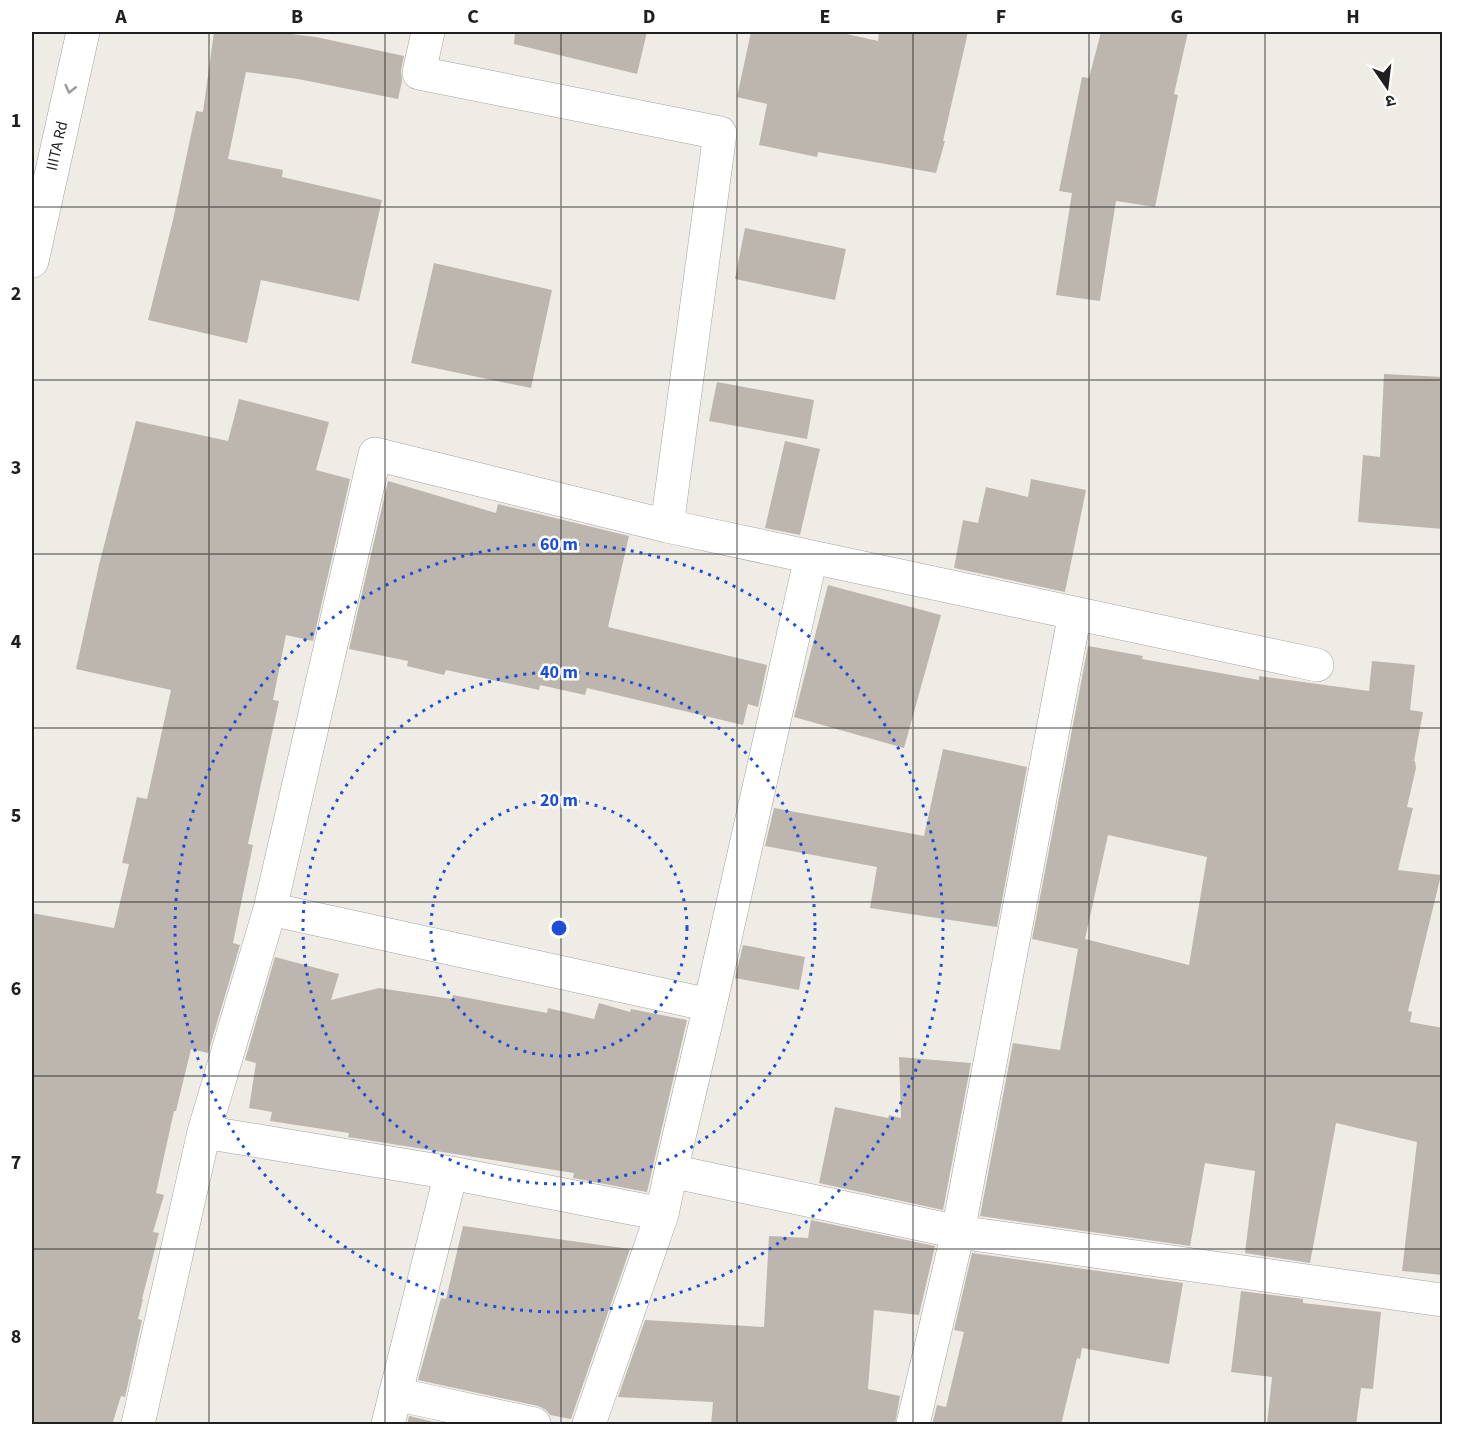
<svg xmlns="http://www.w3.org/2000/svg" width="1474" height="1456" font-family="'Source Sans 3','Noto Sans Devanagari',sans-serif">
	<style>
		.building { fill: #bcb6af; fill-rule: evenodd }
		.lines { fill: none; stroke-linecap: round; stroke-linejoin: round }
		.street-casing { stroke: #a3a3a3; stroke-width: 34 }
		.street { stroke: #fff; stroke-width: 33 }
		.oneway { stroke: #9a9a9a }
		.grid { fill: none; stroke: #1f1f1f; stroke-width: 1.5; stroke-opacity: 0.55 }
		.ring { fill: none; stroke: #1d4ed8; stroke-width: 3; stroke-dasharray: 3 6 }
		.labels { text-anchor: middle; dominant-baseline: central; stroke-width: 5; stroke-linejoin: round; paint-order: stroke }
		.street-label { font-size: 16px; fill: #1f1f1f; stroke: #fff }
		.centre { fill: #1d4ed8; stroke: #fff; stroke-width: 3 }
		.ring-label { font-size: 18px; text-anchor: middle; font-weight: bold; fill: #1d4ed8; stroke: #fff; stroke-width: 5; stroke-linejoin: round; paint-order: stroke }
		.neatline { fill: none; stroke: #1f1f1f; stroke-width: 2 }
		.grid-label { font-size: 20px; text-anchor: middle; font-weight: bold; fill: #1f1f1f }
	</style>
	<rect width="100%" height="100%" fill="#efece6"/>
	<!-- building -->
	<path class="building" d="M214,32H275L316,37L404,56L401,70L402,81L398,99L298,79L246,72L228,159L283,170L282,177L382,200L359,301L261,280L247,343L148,320L173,220L196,111L203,112Z
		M515,32H647L637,74L514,44Z
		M751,32H838L878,41L879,32H968L943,141H945L936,173L818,152L817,157L759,145L767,104L737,97Z
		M1101,32H1188L1174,94L1178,95L1155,207L1116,201L1100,301L1056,295L1072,193L1059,191L1082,77L1089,78Z
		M745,228L846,249L835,300L735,279Z
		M434,263L552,290L531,388L411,363Z
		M1384,374L1443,377V529L1358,522L1363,455L1380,457Z
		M717,382L814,400L807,439L709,421Z
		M239,399L329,422L316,470L350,479L313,641L286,635L273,700L279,701L248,844L253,845L233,943L240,945L208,1053L191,1049L176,1111H174L156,1193L164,1195L153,1232L159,1233L142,1299H143L138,1319L142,1320L125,1397L121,1396L112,1425H32V913L114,928L129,864L122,863L137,797L147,799L171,690L76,669L99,565L136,421L228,441Z
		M785,441L820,449L800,535L765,528Z
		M1031,479L1086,490L1065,592L954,568L963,520L978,523L986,487L1028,497Z
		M388,481L496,513L498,504L629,536L608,627L767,665L758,707L748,704L743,725L587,688L585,695L540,685L539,690L446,670L444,675L407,666L408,661L349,649Z
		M828,585L941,615L904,748L794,717Z
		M1088,646L1143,656L1142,659L1259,680V676L1369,691L1372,661L1415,665L1410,710L1423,712L1414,761H1415L1416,768L1407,807L1413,808L1398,870L1441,875L1408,1011L1412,1012L1410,1022L1443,1028V1275L1402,1271L1417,1142L1336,1123L1310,1263L1245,1253L1255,1171L1205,1163L1190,1246L980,1216L1013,1043L1060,1050L1078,949L1032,939ZM1108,835L1207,857L1189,965L1085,939Z
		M943,749L1027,767L997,927L870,908L877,867L765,846L774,808L924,836Z
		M743,945L805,957L799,990L735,978Z
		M275,957L339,974L331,1000L379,988L452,999L453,995L547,1013L548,1008L594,1019L599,1003L630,1012L631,1009L687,1020L647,1192L573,1178L574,1173L348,1137L349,1133L270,1121L272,1112L249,1108L256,1063L245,1060Z
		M899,1057L971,1063L943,1210L819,1183L835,1107L888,1118L889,1115L901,1118Z
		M811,1220L935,1246L919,1315L874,1310L868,1389L900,1396L895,1425H711L713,1402L618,1397L645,1320L764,1327L769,1236L808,1238Z
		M463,1226L630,1249L571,1419L550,1415L546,1410L538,1406L418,1380L441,1298L446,1299Z
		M972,1253L1183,1283L1169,1364L1082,1348L1080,1359L1077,1358L1061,1425H932L937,1405L946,1407L964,1332L954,1330Z
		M1241,1291L1303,1299V1303L1381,1312L1373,1389L1361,1388L1356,1425H1267L1272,1377L1231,1372Z
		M409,1416L447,1425H407Z"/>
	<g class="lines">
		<defs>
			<path id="street" d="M428,32L419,73L720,133L667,526L1317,665
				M32,261L83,32
				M270,909L710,1005
				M204,1132L451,1173L662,1214
				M671,1171L958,1232L1442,1300
				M395,1394L534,1424
				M138,1424L204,1132L270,909L375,454L667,526
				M388,1424L451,1173
				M589,1424L662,1214L671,1171L710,1005L811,557
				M913,1424L958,1232L1075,613"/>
		</defs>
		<!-- street casing -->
		<use href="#street" class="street-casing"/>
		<!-- street -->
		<use href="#street" class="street"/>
	</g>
	<!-- one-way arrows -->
	<defs><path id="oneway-chevron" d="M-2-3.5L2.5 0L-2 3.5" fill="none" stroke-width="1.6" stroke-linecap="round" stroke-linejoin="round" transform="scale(1.5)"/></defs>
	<use class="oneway" href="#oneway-chevron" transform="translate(70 89) rotate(103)"/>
	<!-- grid -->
	<path class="grid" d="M209,32V1424M385,32V1424M561,32V1424M737,32V1424M913,32V1424M1089,32V1424M1265,32V1424M32,207H1442M32,380H1442M32,554H1442M32,728H1442M32,902H1442M32,1076H1442M32,1249H1442"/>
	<!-- distance rings -->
	<g class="ring">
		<circle cx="559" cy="928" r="128"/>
		<circle cx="559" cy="928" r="256"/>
		<circle cx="559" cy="928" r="384"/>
	</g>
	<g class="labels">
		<!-- street labels -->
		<g class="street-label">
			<text transform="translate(57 146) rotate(-77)">IIITA Rd</text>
		</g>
	</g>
	<circle cx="559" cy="928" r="9" class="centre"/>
	<g class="ring-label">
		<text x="559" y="550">60 m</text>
		<text x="559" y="678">40 m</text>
		<text x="559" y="806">20 m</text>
	</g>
	<!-- border -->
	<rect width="1474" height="1456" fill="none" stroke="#ffffff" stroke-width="66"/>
	<!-- north arrow -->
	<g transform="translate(1387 87) rotate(166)" stroke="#ffffff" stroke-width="4.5" paint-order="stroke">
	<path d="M0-4.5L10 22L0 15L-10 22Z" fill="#1f1f1f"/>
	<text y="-9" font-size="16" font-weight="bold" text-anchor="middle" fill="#1f1f1f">उ</text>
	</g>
	<rect x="33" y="33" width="1408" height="1390" class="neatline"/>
	<g class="grid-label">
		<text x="121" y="23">A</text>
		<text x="297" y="23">B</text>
		<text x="473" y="23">C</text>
		<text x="649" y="23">D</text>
		<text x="825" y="23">E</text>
		<text x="1001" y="23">F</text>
		<text x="1177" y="23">G</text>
		<text x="1353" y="23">H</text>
		<text x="16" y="127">1</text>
		<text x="16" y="300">2</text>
		<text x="16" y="474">3</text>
		<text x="16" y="648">4</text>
		<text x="16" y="822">5</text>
		<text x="16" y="995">6</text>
		<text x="16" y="1169">7</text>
		<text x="16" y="1343">8</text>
	</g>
</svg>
